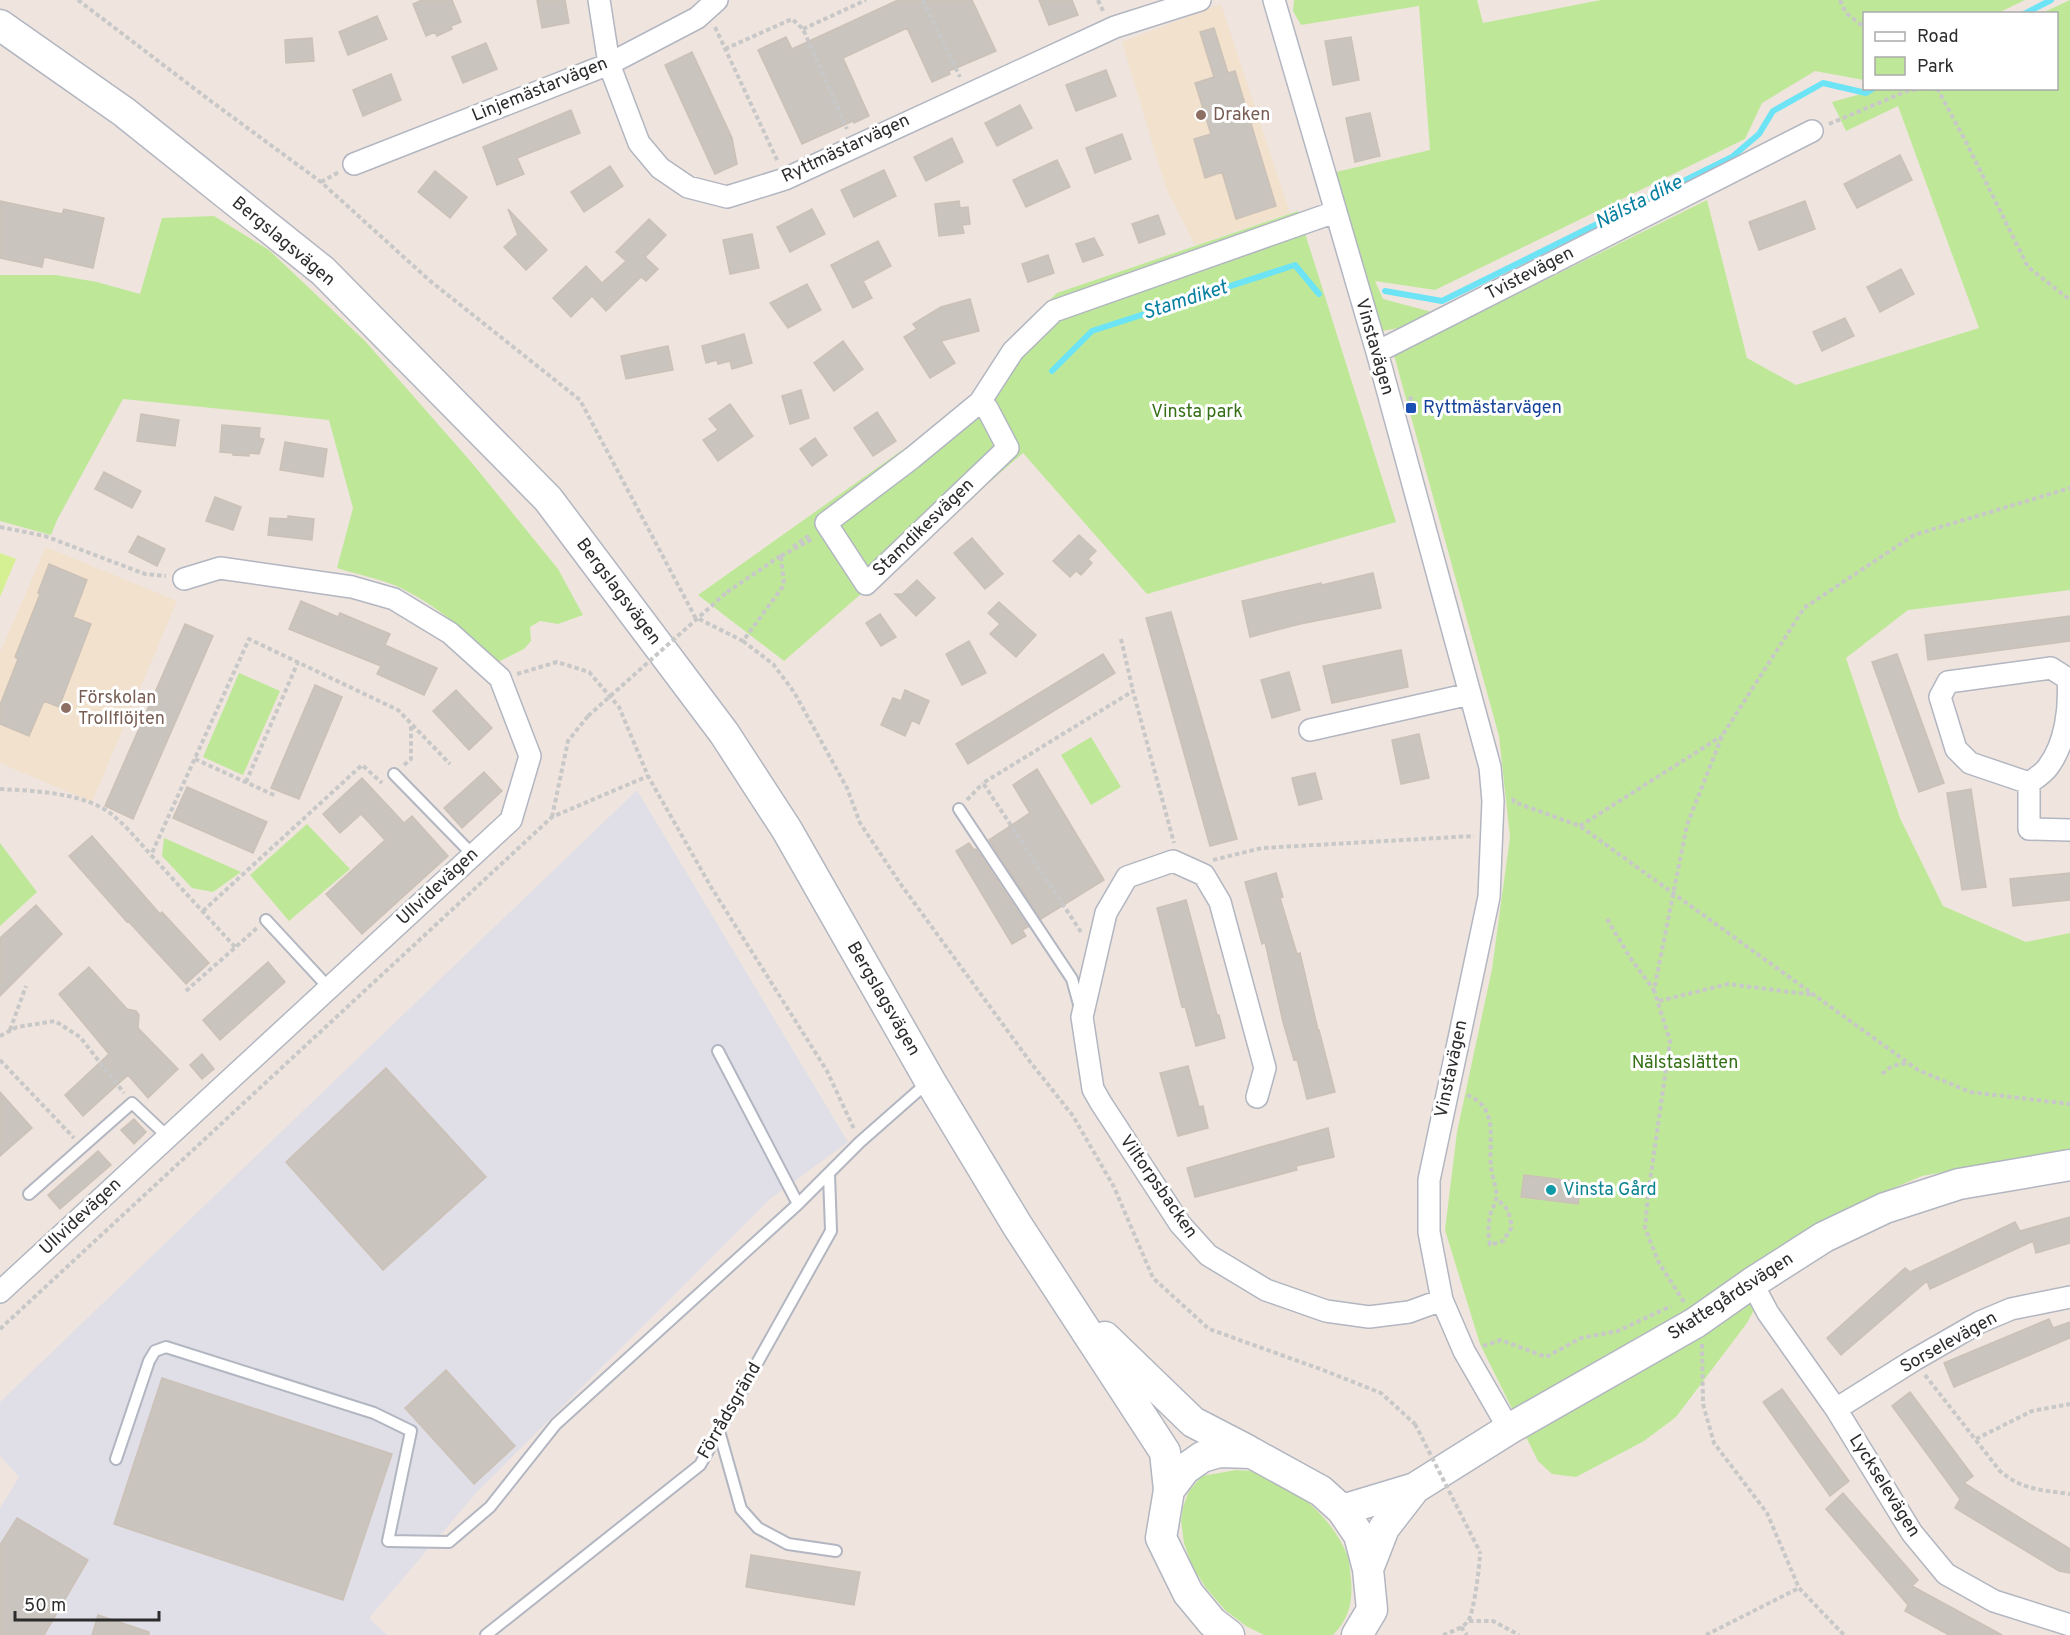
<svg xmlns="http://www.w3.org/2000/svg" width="2070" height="1635" font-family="Overpass,sans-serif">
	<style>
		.industrial { fill: #e0dfe7 }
		.education { fill: #f1e1cd }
		.green { fill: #bee898 }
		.pitch { fill: #d5f093 }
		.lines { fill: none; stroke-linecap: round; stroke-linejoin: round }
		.stream { stroke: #6ce4f6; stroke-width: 6 }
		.building { fill: #c9c4bd; stroke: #cbc1b7; stroke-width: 1.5 }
		.lane-casing { stroke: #b2b6c1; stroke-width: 14 }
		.street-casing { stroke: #b2b6c1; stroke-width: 24 }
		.secondary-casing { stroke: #b2b6c1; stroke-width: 33 }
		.path { stroke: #c8c8c8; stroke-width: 4; stroke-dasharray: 4.5 3; stroke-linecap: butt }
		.lane { stroke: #fff; stroke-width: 10 }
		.street { stroke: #fff; stroke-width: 21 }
		.secondary { stroke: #fff; stroke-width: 30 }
		.path-bridge { stroke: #c8c8c8; stroke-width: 4; stroke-dasharray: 4.5 3; stroke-linecap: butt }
		.education-dot { fill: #8d6e63; stroke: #fff; stroke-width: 2 }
		.transit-dot { fill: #1a4fb4; stroke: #fff; stroke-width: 2 }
		.culture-dot { fill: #0f9aa8; stroke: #fff; stroke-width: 2 }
		.labels { text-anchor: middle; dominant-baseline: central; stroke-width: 6; stroke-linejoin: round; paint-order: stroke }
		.street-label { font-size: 18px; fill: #2c2c2c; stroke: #fff }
		.education-label { font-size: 18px; fill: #785e54; stroke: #fff; text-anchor: start }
		.transit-label { font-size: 18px; fill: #164399; stroke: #fff; text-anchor: start }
		.park-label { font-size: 18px; fill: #357016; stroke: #fff }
		.culture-label { font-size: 18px; fill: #0d838f; stroke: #fff; text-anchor: start }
		.water-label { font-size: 20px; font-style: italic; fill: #067fa0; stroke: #fff }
	</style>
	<rect width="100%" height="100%" fill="#efe5de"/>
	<!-- industrial -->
	<path class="industrial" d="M637,790L848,1142L770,1199L478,1491L369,1618L387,1635H0V1508L19,1477L0,1456V1402Z"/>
	<!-- education -->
	<path class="education" d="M1221,4L1290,213L1195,245L1166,188L1122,42Z
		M46,547L177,601L92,802L0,763V652Z"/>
	<!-- green -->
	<path class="green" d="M1294,0H1477L1483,23L1601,0H2025L1998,13L1864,14V80L1815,71L1762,103L1745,139L1435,290L1375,281L1383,299L1432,312L1399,328L1382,331L1336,172L1430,150L1419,6L1301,25L1293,11Z
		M2070,0V590L1908,610L1846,658L1900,818L1943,906L2026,942L2070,933V1149L1922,1176L1847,1208L1790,1244L1747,1323L1676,1417L1644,1441L1576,1477L1552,1474L1538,1461L1480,1344L1445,1230L1457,1132L1492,969L1510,837L1499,736L1394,355L1707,200L1747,358L1796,385L1979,328L1898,106L1846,131L1832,102L1879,89L2056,88V14L2042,13Z
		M1298,211L1396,522L1147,594L1023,453L784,661L698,595L977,397L1020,328L1057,293Z
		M214,216L269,250L365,341L472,463L558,569L583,615L558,624L540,621L530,627L531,641L524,649L498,662C469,634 439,607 403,589C383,579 358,575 337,568L353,508L329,420L123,399L57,520L51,535L0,521V275H56L97,282L140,294L162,218Z
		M239,673L280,691L243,775L203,757Z
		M1091,737L1121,787L1091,805L1061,755Z
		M307,824L350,869L289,921L250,875Z
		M164,838L241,872L213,892L192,888L162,856Z
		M0,843L37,892L0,926Z
		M1236,1470C1243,1471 1252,1470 1259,1473C1297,1488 1333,1518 1348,1557C1350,1564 1350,1573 1351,1580C1353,1602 1349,1619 1333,1635H1264L1246,1626L1225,1610L1206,1588L1192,1566L1184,1543L1181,1521L1183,1507L1189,1491L1202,1476Z"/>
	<!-- pitch -->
	<path class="pitch" d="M0,553L16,559L0,597Z"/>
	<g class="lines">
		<!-- stream -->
		<path class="stream" d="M2024,14L2051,0
			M1385,291L1442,301L1732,157L1759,134L1773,111L1823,83L1866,93L1874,88
			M1052,371L1092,331L1295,265L1319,294"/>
	</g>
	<!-- building -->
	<path class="building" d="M422,0H452L461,22L451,26L452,29L437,36L435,32L426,36L413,4Z
		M537,0H565L569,23L542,28Z
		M898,0H972L996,51L949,71L950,74L932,82L907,28L843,58L869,116L854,123L853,121L802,144L758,50L786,37L792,49Z
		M1039,0H1072L1078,15L1049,25Z
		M377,16L387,39L348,55L339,32Z
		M1214,28L1228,73L1235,71L1276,206L1236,219L1222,172L1205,178L1194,139L1211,134L1195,83L1214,77L1200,32Z
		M1351,37L1359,80L1333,85L1325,41Z
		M312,38L314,61L286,63L285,40Z
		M486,43L497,69L463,83L452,57Z
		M692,52L732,138L737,164L715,174L665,65Z
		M1106,70L1116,96L1076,111L1066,85Z
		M391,74L401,100L363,116L353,90Z
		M1020,105L1032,128L997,146L985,123Z
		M571,110L580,133L517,158L524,174L497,185L483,147Z
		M1370,113L1380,156L1355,162L1346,118Z
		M1122,134L1131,159L1095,173L1086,148Z
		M952,138L963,162L926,181L914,157Z
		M1900,155L1912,180L1857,208L1844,184Z
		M1057,160L1070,187L1026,207L1013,180Z
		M610,166L623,186L584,212L571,192Z
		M884,170L896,196L854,217L841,190Z
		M435,171L467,197L450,218L418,192Z
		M0,201L62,214L64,209L104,218L93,268L44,257L42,267L0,258Z
		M959,201L960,208L968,207L970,224L962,225L964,233L939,236L935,204Z
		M1805,201L1815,229L1759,250L1749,222Z
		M508,209L547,250L526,270L504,247L516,236L519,238Z
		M812,209L825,234L790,252L777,227Z
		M1158,215L1165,234L1139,243L1132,224Z
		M649,219L666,235L645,257L658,269L646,281L641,277L606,311L592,296L571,317L553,298L586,266L602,283L626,261L616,252Z
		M752,234L759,268L730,274L723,240Z
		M1094,238L1103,255L1083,262L1076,244Z
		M878,241L891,266L863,281L872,298L853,308L831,265Z
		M1048,255L1054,273L1028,282L1022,264Z
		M1901,269L1914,294L1880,312L1867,287Z
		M807,284L821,310L788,328L770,303Z
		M970,299L979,331L941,341L955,363L930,378L904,337L917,329L913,324L941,307Z
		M1845,318L1854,336L1822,351L1813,332Z
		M744,334L752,363L732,369L730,361L718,364L717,360L706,363L702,346Z
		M843,341L863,369L834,391L814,363Z
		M668,346L673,370L626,379L621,356Z
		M801,390L809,418L790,424L782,396Z
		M730,404L753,436L718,461L703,440L718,430L709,419Z
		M877,412L896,441L873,456L854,428Z
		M141,414L179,420L175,446L137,441Z
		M222,425L260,428L259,438L264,439L259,454L249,453V456L233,455V453L220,452Z
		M815,438L827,455L812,466L800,449Z
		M285,442L327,449L323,477L280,470Z
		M104,472L141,491L132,508L95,489Z
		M215,497L241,507L233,530L206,521Z
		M288,516L314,519L312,540L268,535L270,518L288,519Z
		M1079,535L1096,551L1088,559L1092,563L1081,575L1076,571L1070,577L1053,561Z
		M138,536L165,549L157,566L129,552Z
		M972,538L1003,574L985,589L954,553Z
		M49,564L87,580L73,617L91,624L59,707L44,701L29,736L0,724V705L18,659L15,657L40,594L38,593Z
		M1373,573L1381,608L1300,624L1250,637L1242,601L1321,583L1322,585Z
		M917,580L935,598L916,616L895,594H902Z
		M301,601L338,617L340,613L390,634L385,645L437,668L424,695L377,674L381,666L289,629Z
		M999,602L1036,635L1016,657L990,634L1000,624L988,613Z
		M1171,612L1237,839L1210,846L1146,618Z
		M880,614L896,637L881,646L866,623Z
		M2070,616V641L1928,660L1925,635Z
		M185,624L213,636L133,819L105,806Z
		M969,641L986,673L962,685L946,654Z
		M1401,650L1408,687L1332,703L1323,666Z
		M1103,654L1115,673L968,764L956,744Z
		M1897,654L1944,783L1919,792L1872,662Z
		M1289,672L1300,710L1272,718L1261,680Z
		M315,685L342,697L299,799L271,788Z
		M456,690L492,728L469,750L433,711Z
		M905,690L929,701L919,724L912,720L905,736L881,725L893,698L901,701Z
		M1419,734L1429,778L1401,784L1392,740Z
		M1037,769L1104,880L1041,919L989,840L1030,813L1013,785Z
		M484,772L502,791L462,828L444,808Z
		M1315,773L1322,799L1299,805L1292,778Z
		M362,778L404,823L412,816L448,856L362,934L326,894L385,840L361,814L340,833L323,814Z
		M187,787L267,822L253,853L173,818Z
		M1971,789L1986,887L1962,890L1947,793Z
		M92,836L160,914L162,912L209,963L186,984L128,921L127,922L69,856Z
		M969,843L974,850L976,849L1028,927L1022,930L1026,936L1012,944L956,851Z
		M1276,873L1283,897L1280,898L1297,954L1300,953L1318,1030H1319L1335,1092L1307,1099L1297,1059L1294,1060L1283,1022L1265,942L1262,944L1245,882Z
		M2070,873V900L2013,906L2010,879Z
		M1186,900L1217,1015H1219L1225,1038L1196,1046L1185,1006L1182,1007L1157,908Z
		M36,905L62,934L0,996V938Z
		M268,962L285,982L220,1040L203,1020Z
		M89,967L127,1009L136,1011L139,1015L138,1028L178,1069L148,1098L128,1075L83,1116L65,1095L109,1054L59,994Z
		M202,1054L214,1069L202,1079L190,1065Z
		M1188,1066L1199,1107L1203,1106L1208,1128L1178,1136L1160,1073Z
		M386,1068L486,1177L383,1270L286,1162Z
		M0,1092L32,1128L0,1156Z
		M134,1119L146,1132L134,1144L121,1130Z
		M1328,1128L1334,1157L1296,1166L1297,1170L1195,1197L1187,1168Z
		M98,1151L111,1165L60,1209L48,1195Z
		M1524,1175L1581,1182L1578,1204L1521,1197Z
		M2070,1217V1243L2036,1253L2033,1241L1930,1289L1927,1281L1841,1355L1827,1338L1905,1268L1910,1272L2015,1222L2020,1231Z
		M2049,1319L2053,1328L2070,1322V1338L1954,1387L1944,1363Z
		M446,1370L515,1446L474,1484L405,1408Z
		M162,1378L392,1454L343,1600L114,1524Z
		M1782,1389L1849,1481L1830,1496L1763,1402Z
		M1910,1392L1973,1476L1964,1483L2070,1549V1573L2059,1571L1955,1508L1960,1499L1892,1406Z
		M1843,1493L1918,1580L1912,1586L2002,1635H1949L1905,1611L1908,1605L1826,1509Z
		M17,1518L88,1560L44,1635H0V1545Z
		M751,1555L860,1572L854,1605L746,1587Z
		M98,1615L149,1632V1635H92Z"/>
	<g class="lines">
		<defs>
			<path id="lane" d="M394,774L473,855
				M959,809L1072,979L1080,1008
				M266,920L329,988
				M29,1194L132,1103L168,1137
				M798,1204L860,1142L927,1083
				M719,1431L741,1509L758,1528L788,1544L836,1551
				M116,1459L149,1361L155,1351L166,1347L374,1413L411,1431L388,1541L449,1542L490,1507L556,1424L798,1204L718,1051
				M486,1635L700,1465L831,1231L829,1174"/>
			<path id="street" d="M599,0L609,64L639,143L660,168L688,187L727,197L785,179L1115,27L1200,0
				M1274,0L1377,352L1490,767L1493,801L1489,897L1429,1180V1232L1442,1300L1464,1351L1509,1429
				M354,164L609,64L697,18L717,0
				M1377,352L1812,131
				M980,402L987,408L1008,448L866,584L826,523L912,458L980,402L1013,351L1054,311L1335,212
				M1310,730L1470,694
				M2029,783L1970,763L1956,749L1940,697L1948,682L2051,668L2068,679C2070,708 2066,743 2048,767C2044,773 2036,778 2029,783V829L2070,830
				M1257,1097L1265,1068L1220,902L1204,875L1173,861L1127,877L1106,913L1082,1017L1093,1089L1101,1103L1180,1224L1208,1255L1266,1290L1326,1311L1369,1317L1409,1312L1442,1300
				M1752,1283L1768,1313L1836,1409L1912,1533L1946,1574L1994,1601L2070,1625
				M0,1292L511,820L530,756L500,678L450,633L394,599L352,587L220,568L184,579
				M1836,1409L1914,1360L1980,1322L2011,1309L2070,1297"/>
			<path id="secondary" d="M0,25L124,112L323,271L548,499L724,733L787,830L930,1081L1017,1225L1165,1452L1169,1490
				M1105,1337L1193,1422L1247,1450
				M1342,1510L1415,1488L1509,1429L1695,1323L1752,1283L1824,1237L1885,1208L1959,1184L2070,1165
				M1368,1569L1384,1528L1415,1488
				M1229,1635L1212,1622L1188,1593L1161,1538L1169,1490L1185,1469L1202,1457L1219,1452L1252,1453L1321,1491L1342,1510L1359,1535L1368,1569L1372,1610L1357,1635"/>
		</defs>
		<!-- lane casing -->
		<use href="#lane" class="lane-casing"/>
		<!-- street casing -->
		<use href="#street" class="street-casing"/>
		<!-- secondary casing -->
		<use href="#secondary" class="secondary-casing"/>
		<!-- path -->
		<path class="path" d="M78,0L212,102L321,182L429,280L580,400L695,617L743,641L784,585L781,556
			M923,0L960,77
			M1098,0L1104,13
			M1840,0L1846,13L1864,27
			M715,27L778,162
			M803,29L866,0
			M725,49L792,19L803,29L847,129
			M1937,88L1966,142L2028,267L2070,300
			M1829,124L1907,91L1924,88
			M321,182L339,172
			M1409,397L1415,402L1416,413
			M0,527L45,536L145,574L166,576
			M793,547L811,534
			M781,556L814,538
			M727,592L782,555
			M1121,639L1133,691
			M743,641L773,664L794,692L847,788L860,823L902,886L1031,1063L1073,1116L1114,1187L1153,1278L1209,1329L1323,1370L1381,1393L1415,1424
			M517,674L557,662L589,672L619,707L648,776L711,887L827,1071L855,1131
			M195,759L276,796
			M404,765L411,759V725
			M246,782L298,662
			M0,789C34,791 74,792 104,809C121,819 138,841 151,855
			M1513,798L1514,802L1580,826L1918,1070L1970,1092L2070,1104
			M967,800L983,783
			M552,817L568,741L588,716
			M1580,826L1722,736
			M1213,860L1262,848L1474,836
			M203,911L362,765L382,783
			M1607,919L1631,959L1654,990
			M1081,932L983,783L1133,691L1174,843
			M235,947L151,855L249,639L398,710L450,764
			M186,991L257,928
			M1659,1001L1728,984L1814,995
			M10,1030L26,986
			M0,1036L17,1027L55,1021L80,1037L124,1093
			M0,1060L74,1138
			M1882,1074L1892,1066L1907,1063
			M1467,1095C1500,1108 1488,1139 1491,1167C1492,1177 1498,1190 1496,1199C1495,1204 1493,1208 1491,1212C1488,1223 1488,1234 1490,1245L1503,1241L1512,1227L1508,1210L1496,1198
			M1684,1302L1659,1263L1645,1228L1648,1195L1670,1041L1654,990L1687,825L1722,736L1804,608L1914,535L2070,488
			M0,1329L552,817L648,776
			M1702,1344L1703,1404L1714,1443L1767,1513L1799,1588L1844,1635
			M1483,1346L1501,1340L1546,1357L1581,1338L1618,1331L1671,1306
			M1925,1375L2000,1471C2022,1490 2042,1490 2070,1494
			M1976,1439L2032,1411L2070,1404
			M1469,1621H1493L1519,1635
			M1461,1627L1467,1635
			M1443,1635C1451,1632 1463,1628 1468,1621C1474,1613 1480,1564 1480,1552
			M1706,1635L1799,1588"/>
		<!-- lane -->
		<use href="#lane" class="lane"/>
		<!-- street -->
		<use href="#street" class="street"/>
		<!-- secondary -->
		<use href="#secondary" class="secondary"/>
		<!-- path-bridge -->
		<path class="path-bridge" d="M588,716L727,592
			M1415,1424L1480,1552"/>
	</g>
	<!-- markers -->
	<g class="education-dot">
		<circle cx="1201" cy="115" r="6"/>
		<circle cx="66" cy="708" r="6"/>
	</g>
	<rect class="transit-dot" x="1405" y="402" width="12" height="12" rx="3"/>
	<circle class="culture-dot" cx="1551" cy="1190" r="6"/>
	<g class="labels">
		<!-- street labels -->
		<g class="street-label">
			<text transform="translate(540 90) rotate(-22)">Linjemästarvägen</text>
			<text transform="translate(846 149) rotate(-25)">Ryttmästarvägen</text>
			<text transform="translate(283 242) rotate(40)">Bergslagsvägen</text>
			<text transform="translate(1530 274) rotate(-27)">Tvistevägen</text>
			<text transform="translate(1374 347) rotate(74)">Vinstavägen</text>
			<text transform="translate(924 528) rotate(-44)">Stamdikesvägen</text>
			<text transform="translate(618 592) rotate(53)">Bergslagsvägen</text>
			<text transform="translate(438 887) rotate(-43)">Ullvidevägen</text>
			<text transform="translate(883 999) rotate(60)">Bergslagsvägen</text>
			<text transform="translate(1452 1069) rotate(-78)">Vinstavägen</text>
			<text transform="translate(1158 1187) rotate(55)">Viltorpsbacken</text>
			<text transform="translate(81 1217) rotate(-43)">Ullvidevägen</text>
			<text transform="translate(1731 1297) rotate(-33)">Skattegårdsvägen</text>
			<text transform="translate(1949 1343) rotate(-29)">Sorselevägen</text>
			<text transform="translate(730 1411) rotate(-60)">Förrådsgränd</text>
			<text transform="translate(1884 1486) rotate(58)">Lyckselevägen</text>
		</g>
		<!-- education labels -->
		<g class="education-label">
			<text x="1213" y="115">Draken</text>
			<text x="78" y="698">Förskolan<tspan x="78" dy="21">Trollflöjten</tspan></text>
		</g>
		<!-- transit labels -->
		<g class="transit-label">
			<text x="1423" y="408">Ryttmästarvägen</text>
		</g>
		<!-- park labels -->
		<g class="park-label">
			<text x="1197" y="412">Vinsta park</text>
			<text x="1685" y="1063">Nälstaslätten</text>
		</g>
		<!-- culture labels -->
		<g class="culture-label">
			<text x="1563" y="1190">Vinsta Gård</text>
		</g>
		<!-- water labels -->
		<g class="water-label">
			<text transform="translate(1639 203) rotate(-27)">Nälsta dike</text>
			<text transform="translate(1185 301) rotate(-18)">Stamdiket</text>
		</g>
	</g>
	<!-- legend -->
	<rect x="1863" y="12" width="195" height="78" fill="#ffffff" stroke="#ababab" stroke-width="1.5"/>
	<rect x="1875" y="32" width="30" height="9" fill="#ffffff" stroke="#ababab" stroke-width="1.5"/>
	<text x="1917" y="42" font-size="18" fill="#2c2c2c">Road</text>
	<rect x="1875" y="57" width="30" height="18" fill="#bee898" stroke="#ababab" stroke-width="1.5"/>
	<text x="1917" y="72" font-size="18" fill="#2c2c2c">Park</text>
	<!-- scale -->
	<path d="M15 1611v9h144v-9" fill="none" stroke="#2c2c2c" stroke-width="3"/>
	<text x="24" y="1611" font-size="18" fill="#2c2c2c" stroke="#ffffff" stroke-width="4.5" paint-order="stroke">50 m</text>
</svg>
